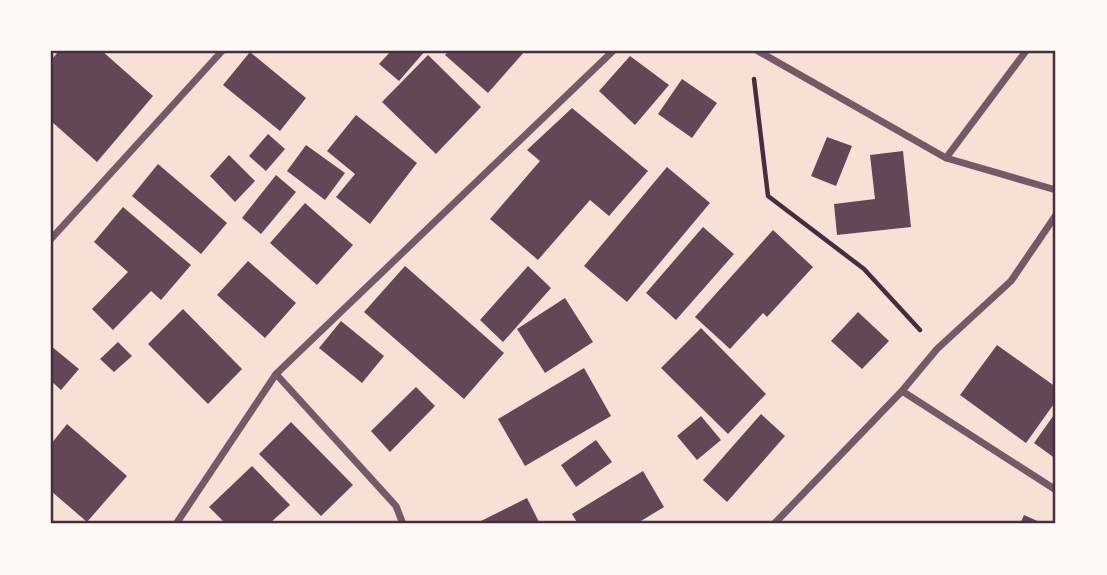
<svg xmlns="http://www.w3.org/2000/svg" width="1107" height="575" font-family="Karla,sans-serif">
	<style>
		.building { fill: #644757 }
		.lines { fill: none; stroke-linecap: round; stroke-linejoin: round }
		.path { stroke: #4a2c40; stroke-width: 4.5 }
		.minor { stroke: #755966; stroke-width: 7 }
		.neatline { fill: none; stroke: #4a2c40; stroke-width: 2.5 }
	</style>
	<rect width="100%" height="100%" fill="#f7e1d7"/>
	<!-- building -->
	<path class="building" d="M59,51H102L153,96L97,162L51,121V60Z
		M391,51H425L399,81L379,64Z
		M449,51H525L488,93L445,55Z
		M250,52L306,98L280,131L223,85Z
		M428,55L481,107L436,154L382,102Z
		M630,56L669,85L635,125L599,91Z
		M682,79L717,103L692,138L658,114Z
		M572,108L648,171L609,216L590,200L538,260L490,219L540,161L527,150Z
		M356,115L417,163L370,224L336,197L355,174L327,151Z
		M268,134L285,149L266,171L249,156Z
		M827,137L852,146L836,186L811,176Z
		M306,145L345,173L325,200L287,171Z
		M903,151L911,227L837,235L834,204L875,199L870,155Z
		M229,155L255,181L235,202L210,176Z
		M158,164L227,223L201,254L132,196Z
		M667,167L710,203L627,302L584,266Z
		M276,175L296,192L261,234L242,218Z
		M305,203L353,245L317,285L270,243Z
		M123,207L191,265L161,300L151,291L113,330L92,309L128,272L94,242Z
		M703,227L734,254L676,320L646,293Z
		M773,230L813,267L767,317L763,313L730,349L695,317Z
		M248,261L296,303L265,338L217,295Z
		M405,266L504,353L464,399L364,312Z
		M528,266L551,288L503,342L480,320Z
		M565,298L593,342L545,373L517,329Z
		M183,309L242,369L208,404L148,344Z
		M858,312L889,341L862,369L831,341Z
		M341,321L384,356L362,383L319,348Z
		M701,328L766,394L728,434L661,368Z
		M118,342L132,356L114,372L100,359Z
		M997,345L1056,387V401L1026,443L960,395Z
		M51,346L79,369L61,390L51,381Z
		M584,368L611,416L525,466L498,419Z
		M416,387L435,406L390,452L371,431Z
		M1056,412V459L1034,443Z
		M761,414L785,436L727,502L703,480Z
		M701,416L721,440L697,460L677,436Z
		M291,422L353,485L321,516L259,454Z
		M67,424L127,476L87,522L51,491V444Z
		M596,440L612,462L576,487L561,465Z
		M252,466L290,505L269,524H226L209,507Z
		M643,471L664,507L636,524H578L572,514Z
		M527,498L540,524H475Z
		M1024,515L1044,524H1020Z"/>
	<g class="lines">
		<!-- path -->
		<path class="path" d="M754,79L768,196L864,269L920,330"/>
		<!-- minor -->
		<path class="minor" d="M758,51L946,158L1056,190
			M946,158L1026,51
			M51,239L222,51
			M276,374L396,506L403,524
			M902,391L1056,490
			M176,524L276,374L613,51
			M774,524L902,391L937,349L1011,281L1056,215"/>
	</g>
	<!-- border -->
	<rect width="1107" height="575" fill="none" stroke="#fffaf5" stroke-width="105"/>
	<rect x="52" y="52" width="1002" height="470" class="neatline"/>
</svg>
